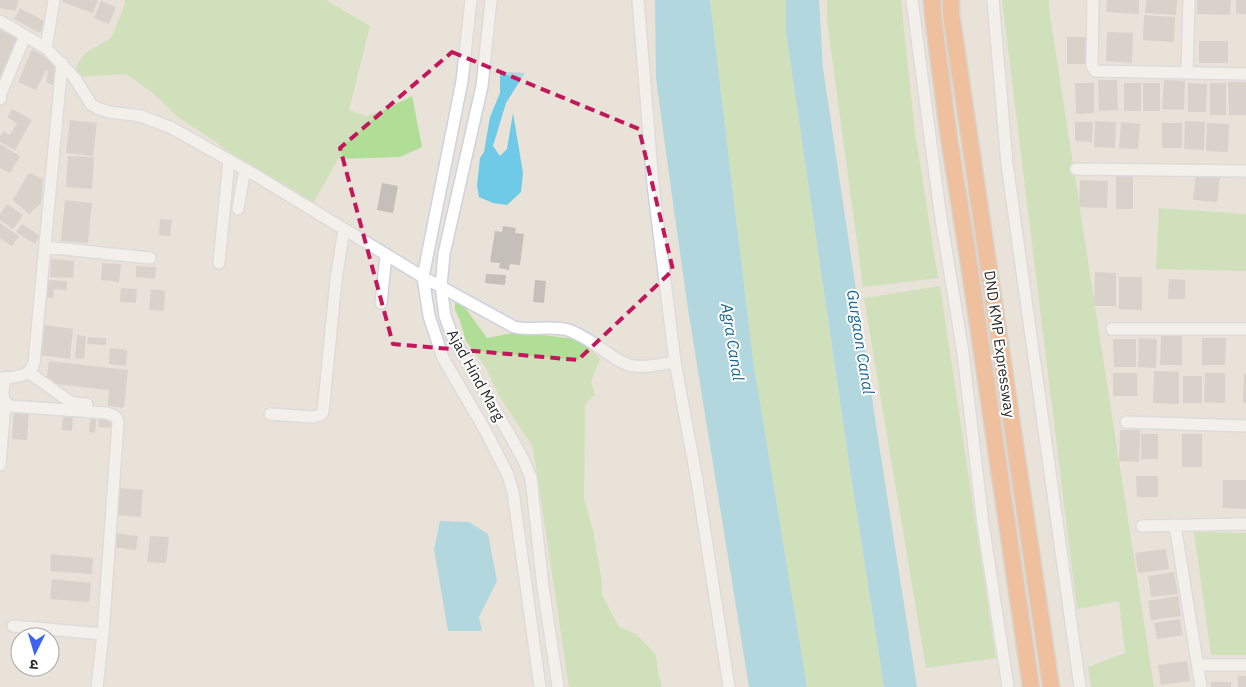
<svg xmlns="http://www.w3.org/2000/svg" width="1246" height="687" font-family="'IBM Plex Sans','Noto Sans Devanagari',sans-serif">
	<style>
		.green { fill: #b0de97 }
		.water { fill: #6fcae7 }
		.building { fill: #c4bfb8 }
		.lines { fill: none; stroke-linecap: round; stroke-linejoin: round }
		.minor-casing { stroke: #ced2df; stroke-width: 14 }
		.highway-casing { stroke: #c3c3c3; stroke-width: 19 }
		.minor { stroke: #fff; stroke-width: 11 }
		.highway { stroke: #f69857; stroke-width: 16 }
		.marked { fill: none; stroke: #c2185b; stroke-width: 4; stroke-dasharray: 10 6; stroke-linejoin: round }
		.labels { text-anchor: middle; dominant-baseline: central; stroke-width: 4; stroke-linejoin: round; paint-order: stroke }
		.street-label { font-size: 15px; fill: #272727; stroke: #fff }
		.water-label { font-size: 16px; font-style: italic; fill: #13668e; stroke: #fff }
	</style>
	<rect width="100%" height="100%" fill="#e9e2d8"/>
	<!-- green -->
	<path class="green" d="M125,0H326L370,26L349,110L366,116L388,108L412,96L422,147L400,157L338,159L310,209L255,175L216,142L179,118L153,93L126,74L74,77L78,63L85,53L111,38L125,4Z
		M710,0H786V32L849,463L884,687H807L753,360Z
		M827,0H901L915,133L938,278L863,287L827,20Z
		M1002,0H1049V9L1154,687H1091L1088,667L1125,653L1119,601L1077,609Z
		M1159,208L1246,214V271L1156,269Z
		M940,286L996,658L926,668L864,298Z
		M455,294L487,338L518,332L567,338H580L600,359L591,382L595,395L585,404L584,499L593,530L602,582V595L619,627L636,634L656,655L658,672L662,687H569L533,447L499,396L486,368L466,341L460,321L455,310Z
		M1194,532L1246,533V655H1211Z"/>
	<!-- water -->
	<path class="water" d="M655,0H710L753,360L807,687H749L688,309L668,167L656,78Z
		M786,0H819L823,68L878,438L917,687H884L849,463L786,32Z
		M511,72L525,73L506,103L493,146L500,156L507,149L513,113L523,173L521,192L507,205L493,203L479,197L477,186L480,158L484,152L490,117L500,93V73Z
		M440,521L469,522L488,534L497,581L479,617L482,631H448L434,549Z"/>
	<!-- building -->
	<path class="building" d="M0,0H18L16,11L0,8Z
		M63,0H95L98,1L93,13L62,2Z
		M1107,0H1139V14L1106,12Z
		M1146,0H1177L1176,15L1145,13Z
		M1197,0H1231L1230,15L1197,14Z
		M1236,0H1246V14H1236Z
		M101,1L116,7L109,24L94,18Z
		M20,8L46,22L40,33L14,19Z
		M1144,15L1175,17L1174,42L1143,40Z
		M1,28L22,39L0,81V31Z
		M1107,32L1133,33L1132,63L1106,61Z
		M1067,37H1086V64H1067Z
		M1199,41H1228V63H1199Z
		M32,49L58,65L55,86L46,82L48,71L46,70L36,90L18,82Z
		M1098,80H1117L1118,110L1099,111Z
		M1164,80L1185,81L1184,110L1162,109Z
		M1228,82H1246V115H1229Z
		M1075,83H1094V113L1076,114Z
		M1124,83H1141V111H1124Z
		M1143,83H1160V111H1143Z
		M1188,83L1207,84L1206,112H1188Z
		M1210,83H1226V115H1210Z
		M12,109L32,120L15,150L0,142V137L3,131L10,135L17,123L7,117Z
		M70,120L97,123L93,156L66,153Z
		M1095,121L1116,122L1115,148L1094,147Z
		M1185,121L1205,122L1204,150L1184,149Z
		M1075,122H1093L1092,142L1075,141Z
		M1121,122L1140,124L1138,149L1119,148Z
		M1162,123H1182V148H1162Z
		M1207,123L1229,124L1228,152L1206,151Z
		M0,144L20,156L10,173L0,168Z
		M68,156L94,157L92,189L66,187Z
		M29,173L43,179L41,203L29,214L13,200Z
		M1116,173H1133V209H1116Z
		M1196,174L1220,176L1217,202L1193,200Z
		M1080,180L1108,181L1107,208L1079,207Z
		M382,183L398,186L393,213L377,210Z
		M65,200L92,203L88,243L61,241Z
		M7,204L23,215L13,229L0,220V214Z
		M160,219L172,220L170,236L159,235Z
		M0,223L19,236L12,246L0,238Z
		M22,224L40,236L35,244L16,232Z
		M503,226L516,228L515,233L524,234L520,265L510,264L509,270L499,268L500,263L490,262L495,231L502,232Z
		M51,259L74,261L73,278L50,277Z
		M102,263L121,264L119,282L101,280Z
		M136,266L156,267L155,279L136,277Z
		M1095,272L1116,273V306H1094Z
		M486,274L506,275L505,285L485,283Z
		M1119,277H1142V310L1119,309Z
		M1169,279L1185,280V299H1168Z
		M46,280L67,281V290L54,289L53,298L45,297Z
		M535,280L546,281L544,303L533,302Z
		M121,288L137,289L136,303L120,302Z
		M151,289L165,291L164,311L149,310Z
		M44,325L73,329L70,359L40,355Z
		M77,335L86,336L84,359L75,358Z
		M1161,335H1182V365H1160Z
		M88,337L106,338V345L87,344Z
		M1139,338L1157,339L1156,368L1138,367Z
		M1202,338H1226L1225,365H1202Z
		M1113,339H1136V367H1114Z
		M110,348L127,350L126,366L109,364Z
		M49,361L128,370L124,408L108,406L109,390L46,383Z
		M1154,371L1179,372V404L1153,403Z
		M1113,373H1137V396H1113Z
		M1205,373H1225V403L1204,402Z
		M1244,374H1246V403L1243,402Z
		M1183,376H1202V403H1183Z
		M14,408L29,409L27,440L12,439Z
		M63,412L73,413L72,431L62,430Z
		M91,414L97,415L95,433L89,432Z
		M99,417L116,418V428L98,427Z
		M1120,430H1140L1139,462L1119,461Z
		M1141,434H1158V459H1141Z
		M1182,434H1202V467H1182Z
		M1136,476H1158V497H1137Z
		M1223,480H1246V509L1223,508Z
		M120,488L143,490L141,517L117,515Z
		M113,533L138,536L136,550L112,547Z
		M150,536L169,537L166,563L147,562Z
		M1166,549L1169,569L1138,573L1135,553Z
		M51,554L93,558L92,574L50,571Z
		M1174,572L1178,594L1151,597L1148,576Z
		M52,579L91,583L89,602L50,599Z
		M1178,596L1181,616L1151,620L1148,601Z
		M1180,619L1183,635L1157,639L1154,623Z
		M1187,661L1190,681L1161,685L1158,665Z
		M1238,676H1246V687H1238Z
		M1211,682H1231V687H1211Z"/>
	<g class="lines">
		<defs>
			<path id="minor" d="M471,0L462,81L423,277L429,316L443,358L485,430L508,475L513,492L540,687
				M491,0L482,86L444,254L441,286L445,316L453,338L508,432L523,459L531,478L543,587L558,687
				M638,0L653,184L675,362L697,481L729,687
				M912,0L940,212L963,353L983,524L1008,687
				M993,0L1007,164L1080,687
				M1093,0L1092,66L1095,71L1246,74
				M0,21L46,48L74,77L91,104L97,108L109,112L141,116L172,128L255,175L423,277L514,327C532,331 551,325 568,330C583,335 596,345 609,354C615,358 621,363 629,365C643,369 661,364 675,362
				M46,48L54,0
				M1187,73L1189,0
				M0,99L1,93L25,36
				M1076,169L1246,171
				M238,209L245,169
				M45,247L150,258
				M219,263L229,160
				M381,303L386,255
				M1112,329H1246
				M28,372L72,403L87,404
				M0,378C14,377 29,378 34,363L62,63
				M5,378C3,389 0,400 10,406L107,413L116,417L118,422L103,634L97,687
				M270,414L313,417L320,415L323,412L336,280L344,229
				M1126,422L1246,426
				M0,465L5,403
				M1175,525L1201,687
				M1142,526L1246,524
				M13,626L103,634
				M1198,665H1246"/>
			<path id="highway" d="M932,0L933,16L949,138L968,257L1031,687
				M951,0V14L1051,687"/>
		</defs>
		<!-- minor casing -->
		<use href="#minor" class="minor-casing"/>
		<!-- highway casing -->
		<use href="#highway" class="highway-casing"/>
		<!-- minor -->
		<use href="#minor" class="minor"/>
		<!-- highway -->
		<use href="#highway" class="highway"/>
	</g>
	<!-- marked area -->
	<path d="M0 0H1246V687H0ZM452,52L639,129L673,270L578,360L393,344L340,148Z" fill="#e9e2d8" fill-opacity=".55" fill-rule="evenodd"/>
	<path class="marked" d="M452,52L639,129L673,270L578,360L393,344L340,148Z"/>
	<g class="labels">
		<!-- street labels -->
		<g class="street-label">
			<text transform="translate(1000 344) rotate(82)">DND KMP Expressway</text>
			<text transform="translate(476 375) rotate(61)">Ajad Hind Marg</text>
		</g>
		<!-- water labels -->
		<g class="water-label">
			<text transform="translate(733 342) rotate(81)">Agra Canal</text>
			<text transform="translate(861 342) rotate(81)">Gurgaon Canal</text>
		</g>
	</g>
	<!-- north arrow -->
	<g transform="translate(35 652) rotate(185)"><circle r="24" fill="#ffffff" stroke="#a9a9a9"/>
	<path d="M0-4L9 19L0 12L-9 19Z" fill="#3e63f0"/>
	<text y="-8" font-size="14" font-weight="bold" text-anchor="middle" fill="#272727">उ</text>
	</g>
</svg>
